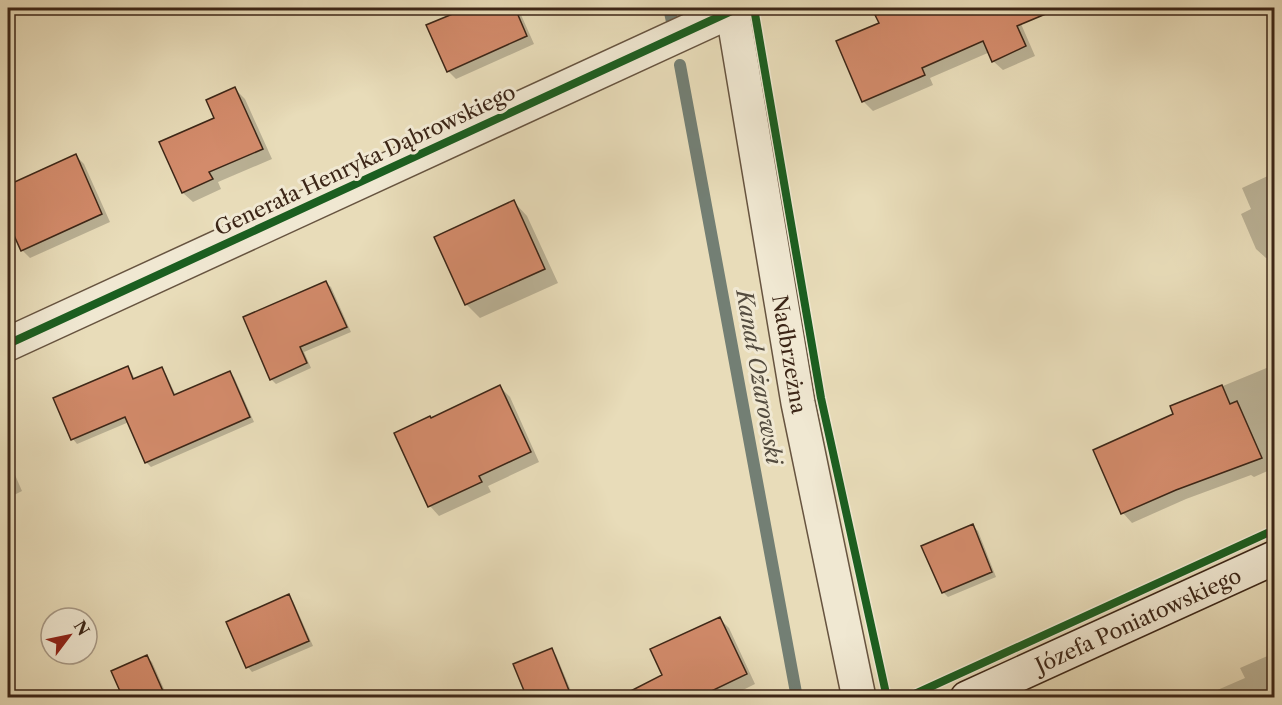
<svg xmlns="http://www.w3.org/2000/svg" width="1282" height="705" font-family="'Libre Caslon Text',serif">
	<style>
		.shadow { fill: #0003 }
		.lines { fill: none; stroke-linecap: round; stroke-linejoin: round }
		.stream { stroke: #737f74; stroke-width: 12 }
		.building { fill: #d38b6b; stroke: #3c2617; stroke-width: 1.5 }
		.street-casing { stroke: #675440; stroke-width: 36 }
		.secondary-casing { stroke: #3c2617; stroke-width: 36 }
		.street { stroke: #f0e8d2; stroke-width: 33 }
		.secondary { stroke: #f0e8d2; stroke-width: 33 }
		.cycleway-casing { stroke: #f0e8d2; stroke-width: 11 }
		.cycleway { stroke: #1b5e20; stroke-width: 8 }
		.labels { text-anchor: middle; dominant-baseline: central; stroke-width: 6; stroke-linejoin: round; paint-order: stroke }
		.street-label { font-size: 21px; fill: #3c2617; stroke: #f0e8d2 }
		.water-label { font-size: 22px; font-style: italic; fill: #534b3e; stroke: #f0e8d2 }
	</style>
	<rect width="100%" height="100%" fill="#e8dcb9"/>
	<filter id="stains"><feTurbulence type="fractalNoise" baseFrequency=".00333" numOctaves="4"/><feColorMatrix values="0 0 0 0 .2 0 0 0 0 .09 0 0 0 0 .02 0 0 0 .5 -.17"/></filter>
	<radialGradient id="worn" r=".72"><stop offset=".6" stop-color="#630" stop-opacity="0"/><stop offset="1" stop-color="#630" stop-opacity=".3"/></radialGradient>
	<!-- shadow -->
	<path class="shadow" d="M470,8H518L534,44L456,79L448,71L428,26Z
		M919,8H1014L1035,56L1003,70L993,61L990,52L930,78L933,85L873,111L863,101L838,42Z
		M235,89L245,99L272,159L218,182L221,189L193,202L183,193L216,119Z
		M76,156L84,164L110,222L30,258L22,250L8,218V187Z
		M1274,173V255L1266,258L1256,249L1241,214L1251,209L1242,188Z
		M514,202L527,216L558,283L480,318L466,304L436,238Z
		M326,283L331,287L351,332L304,352L311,368L276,384L271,379Z
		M1274,365V468L1254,477L1251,475L1186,499L1132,523L1123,513L1095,451L1175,414L1172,407Z
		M127,368L132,373L135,380L161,369L166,374L176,396L230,373L234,377L254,422L151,467L146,462L129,422L77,444L73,439Z
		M500,387L510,397L539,462L488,486L491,492L439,516L430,506L431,419Z
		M8,459L22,491L8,498Z
		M973,526L978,531L996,577L948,597L943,592Z
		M288,596L293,601L313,646L252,672L248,667Z
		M719,618L729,628L755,684L727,698H664V675Z
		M551,650L556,655L574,698H529Z
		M1274,653V698H1199L1245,678L1240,668Z
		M147,657L152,662L168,698H124Z"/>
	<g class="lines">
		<!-- stream -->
		<path class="stream" d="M669,8L673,26
			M680,65L797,698"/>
	</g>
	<!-- building -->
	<path class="building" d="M467,8H515L527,36L447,72L426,25Z
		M896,8H1060L1017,26L1026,46L992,62L983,41L922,68L925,75L862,102L836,41L879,23L875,15Z
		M235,87L263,149L209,172L213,179L182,193L159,142L214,118L206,100Z
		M76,154L102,214L21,251L8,222V185Z
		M514,200L545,269L465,305L434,237Z
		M326,281L347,327L300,347L307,363L270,380L243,317Z
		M128,366L133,379L162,367L174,395L230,371L250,417L145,463L125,417L71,440L53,398Z
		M500,385L531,452L479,476L482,482L428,507L394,433L430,416L431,418Z
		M1222,385L1230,404L1237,401L1262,458L1176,490L1121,514L1093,450L1173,414L1170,406Z
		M973,524L992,572L942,593L921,546Z
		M289,594L309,641L246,668L226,622Z
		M720,617L747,674L697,698H617L662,675L650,649Z
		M552,648L572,698H527L513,664Z
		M147,655L166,698H123L111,671Z"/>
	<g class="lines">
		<defs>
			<g id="street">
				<path id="s1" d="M732,8L798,403L859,698"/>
				<path d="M8,344L738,8"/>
			</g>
			<g id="secondary">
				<path id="s2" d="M967,698L1274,558"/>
			</g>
		</defs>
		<!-- street casing -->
		<use href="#street" class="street-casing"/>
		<!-- secondary casing -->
		<use href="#secondary" class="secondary-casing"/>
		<!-- street -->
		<use href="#street" class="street"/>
		<!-- secondary -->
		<use href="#secondary" class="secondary"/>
		<defs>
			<path id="cycleway" d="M754,8L821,398L887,698
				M8,344L738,8
				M906,698L1274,530"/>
		</defs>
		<!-- cycleway casing -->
		<use href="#cycleway" class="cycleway-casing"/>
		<!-- cycleway -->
		<use href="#cycleway" class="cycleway"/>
	</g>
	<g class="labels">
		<!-- street labels -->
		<g class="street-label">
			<text transform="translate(365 160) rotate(-25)">Generała Henryka Dąbrowskiego</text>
			<text stroke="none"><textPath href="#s1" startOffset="351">Nadbrzeżna</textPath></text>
			<text stroke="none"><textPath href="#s2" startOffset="188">Józefa Poniatowskiego</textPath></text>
		</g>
		<!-- water labels -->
		<g class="water-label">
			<text transform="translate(759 377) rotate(80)">Kanał Ożarowski</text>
		</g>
	</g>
	<!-- margin -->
	<rect width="1282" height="705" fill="none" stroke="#e8dcb9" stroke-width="30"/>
	<rect x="9" y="9" width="1264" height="687" fill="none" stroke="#3c2617" stroke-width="3"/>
	<rect x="15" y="15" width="1252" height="675" fill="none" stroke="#3c2617" stroke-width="1.5"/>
	<!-- north arrow -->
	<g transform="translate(69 636) rotate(58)"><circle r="28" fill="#f0e8d2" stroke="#a89a87" stroke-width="1.5"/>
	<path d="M0-4.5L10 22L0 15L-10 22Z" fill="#8f2418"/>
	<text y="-9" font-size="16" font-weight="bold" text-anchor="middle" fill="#3c2617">N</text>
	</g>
	<rect width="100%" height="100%" filter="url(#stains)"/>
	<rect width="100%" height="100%" fill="url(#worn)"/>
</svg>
